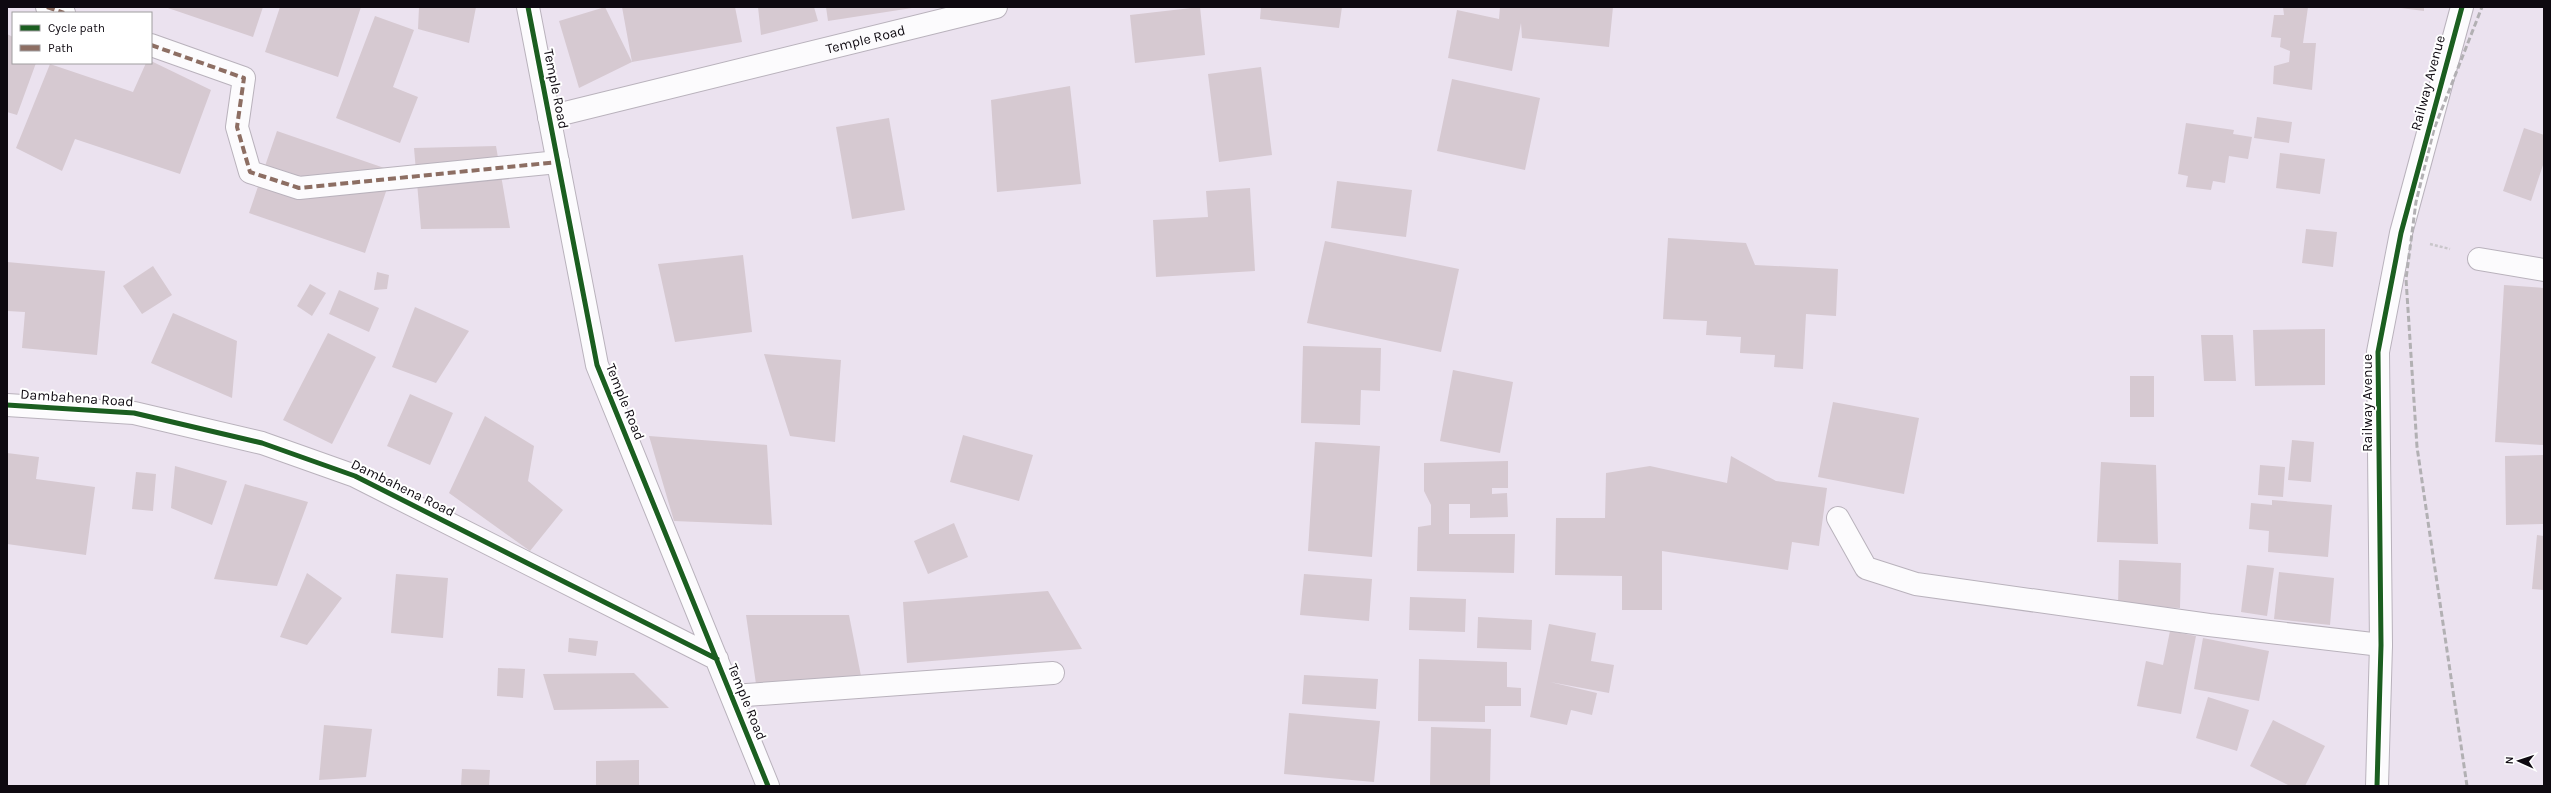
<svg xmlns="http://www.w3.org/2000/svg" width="2551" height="793" font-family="Karla,sans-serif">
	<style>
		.building { fill: #d6c9d1 }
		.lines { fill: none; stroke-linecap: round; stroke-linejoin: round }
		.minor-casing { stroke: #b9b2bc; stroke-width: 24 }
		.tertiary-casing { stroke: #b9b2bc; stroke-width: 24 }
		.path { stroke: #c9c6ca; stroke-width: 2.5; stroke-dasharray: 3 2; stroke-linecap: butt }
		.minor { stroke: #fcfbfd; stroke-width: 22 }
		.tertiary { stroke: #fcfbfd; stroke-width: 22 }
		.rail { stroke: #b2b0b3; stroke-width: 3; stroke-dasharray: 6 3; stroke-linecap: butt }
		.quiet { stroke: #8d6e63; stroke-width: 4; stroke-dasharray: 8 4; stroke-linecap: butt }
		.cycleway-casing { stroke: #fff; stroke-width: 8 }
		.cycleway { stroke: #1b5e20; stroke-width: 5 }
		.labels { text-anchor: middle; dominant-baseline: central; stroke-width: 4; stroke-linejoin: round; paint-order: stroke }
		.street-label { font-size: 14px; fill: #0e0910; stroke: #fff }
	</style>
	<rect width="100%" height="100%" fill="#ebe2ef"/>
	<!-- building -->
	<path class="building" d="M165,7H263L253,37Z
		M280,7H361L338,77L265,52Z
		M419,7H476L469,43L418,29Z
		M605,7L632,62L622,7H735L742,42L632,62L579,88L559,21Z
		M758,7H814L818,21L761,35Z
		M826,7H912V8L828,21Z
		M1200,7L1205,55L1135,63L1130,15Z
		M1261,7H1342L1339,28L1260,19Z
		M1500,7H1613L1609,47L1522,38L1521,23L1512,71L1448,58L1457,10L1499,19Z
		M2283,7H2308L2303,43H2316L2312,90L2273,84L2274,66L2289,62L2290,51L2280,47L2281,38L2271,37L2274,15H2284Z
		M2401,7H2424V11L2401,8Z
		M375,16L414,30L393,87L418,97L400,143L336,118Z
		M7,34L13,37V63H36L17,115L7,112Z
		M151,61L211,90L180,174L75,139L62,171L16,148L50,64L133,92L146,63Z
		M1261,67L1272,155L1219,162L1208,74Z
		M1452,79L1540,98L1525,170L1437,151Z
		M1070,86L1081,184L997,192L991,100Z
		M2257,117L2292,122L2289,143L2254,138Z
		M889,118L905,210L852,219L836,127Z
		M2186,123L2234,130L2233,134L2252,137L2248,159L2229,156L2225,183L2213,181L2211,190L2186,187L2188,176L2178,174Z
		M2524,128L2544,135V162L2531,201L2503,191Z
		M277,131L393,171L365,253L249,213Z
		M496,146L510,228L421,229L414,148Z
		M2280,153L2325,159L2320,194L2276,188Z
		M1337,181L1412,190L1406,237L1331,228Z
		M1250,188L1255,271L1156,277L1153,220L1208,217L1206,191Z
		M2306,229L2337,232L2333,267L2302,263Z
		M1668,238L1746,243L1755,265L1838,269L1836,316L1806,314L1803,369L1774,367L1775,355L1740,353L1741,337L1706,335L1707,321L1663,319Z
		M1325,241L1459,269L1441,352L1307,323Z
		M743,255L752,332L675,342L658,264Z
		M7,262L105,271L97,355L22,348L25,312L7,311Z
		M153,266L172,295L142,314L123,286Z
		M377,272L389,275L387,289L374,290Z
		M310,284L326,293L312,316L297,306Z
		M2504,285L2544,288V445L2495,442Z
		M339,290L379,308L369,332L329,314Z
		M415,307L469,331L436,383L392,367Z
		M173,313L237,341L232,398L151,363Z
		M2325,329V385L2255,386L2253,330Z
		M328,333L376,357L332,444L283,420Z
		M2201,335H2233L2236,381H2204Z
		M1303,346L1381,348L1380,391L1361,390L1360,425L1301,423Z
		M764,354L841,360L835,442L790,436Z
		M1453,370L1513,382L1500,453L1440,441Z
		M2130,376H2154V417H2130Z
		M410,394L453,413L430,465L387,446Z
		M1833,402L1919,418L1904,494L1818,477Z
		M485,416L534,446L528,481L563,510L530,551L449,493Z
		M963,435L1033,455L1019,501L950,482Z
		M649,436L767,445L772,525L674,521Z
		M2292,440L2314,442L2311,482L2288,480Z
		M1315,442L1380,446L1372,557L1308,551Z
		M7,453L39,457L36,479L95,487L86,555L7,544Z
		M2544,455V524L2506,525L2505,456Z
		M1731,456L1776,481L1827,488L1819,546L1792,542L1788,570L1662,551V610H1622V576L1555,575L1556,518H1605L1606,473L1650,466L1727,483Z
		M1508,461V488H1492V494L1507,493L1508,517L1470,518V504H1449V534H1515L1514,573L1417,571L1418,527L1431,525V505L1424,491V463Z
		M2101,462L2156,465L2158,544L2097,542Z
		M2260,465L2285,467L2283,497L2258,495Z
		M175,466L227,481L212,525L171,508Z
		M136,472L156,474L153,511L132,509Z
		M245,484L308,502L277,586L214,579Z
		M2272,500L2332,505L2328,557L2268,552L2269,531L2249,529L2251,503L2272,505Z
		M954,523L968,557L928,574L914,541Z
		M2537,535L2544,536V590L2532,589Z
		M2119,560L2181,563L2180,608L2118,606Z
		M2247,565L2274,568L2267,616L2241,612Z
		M2279,572L2334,578L2330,625L2274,619Z
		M307,573L342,598L307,645L280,637Z
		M396,574L448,578L443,638L391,633Z
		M1304,574L1372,579L1369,621L1300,615Z
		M1048,591L1082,649L907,663L903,602Z
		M1410,597L1466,599L1465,632L1409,630Z
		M746,615H849L861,676L756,684Z
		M1478,617L1532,620L1531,650L1477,648Z
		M1549,624L1596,633L1591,661L1614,665L1609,693L1550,682L1597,693L1592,715L1571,710L1567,725L1530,717Z
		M2170,631L2196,636L2181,714L2137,706L2146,661L2163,665Z
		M569,638L598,641L596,656L568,652Z
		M2203,638L2269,651L2259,701L2194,689Z
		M1419,659L1507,662V687L1521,688V706H1485V722L1418,721Z
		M498,668L525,669L523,698L497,696Z
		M634,673L669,708L554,710L543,674Z
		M1304,675L1378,679L1376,709L1302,704Z
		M2208,697L2249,710L2237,751L2196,738Z
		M1289,713L1380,721L1374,782L1284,774Z
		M2273,720L2325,746L2305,786H2290L2250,766Z
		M324,725L372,729L366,777L319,780Z
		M1431,727L1491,729L1490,786H1430Z
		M639,760V786H596V761Z
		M462,769L490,770L489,786H461Z"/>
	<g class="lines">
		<defs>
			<g id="minor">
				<path d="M47,7L64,13"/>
				<path d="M151,45L244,78L237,127L250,172L299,188L558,162"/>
				<path id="s1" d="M549,117L996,7"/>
				<path d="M2479,259L2544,270"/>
				<path d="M1838,518L1866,568L1916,584L2209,625L2381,645"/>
				<path d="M732,696L1053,673"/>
				<path d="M2377,786L2381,645L2378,352L2401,233L2462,7"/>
			</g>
			<path id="tertiary" d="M528,7L597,365L768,786
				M7,405L134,413L262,443L355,476L717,659"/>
		</defs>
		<!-- minor casing -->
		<use href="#minor" class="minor-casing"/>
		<!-- tertiary casing -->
		<use href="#tertiary" class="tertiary-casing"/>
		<!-- path -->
		<path class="path" d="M2430,244L2450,249"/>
		<!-- minor -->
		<use href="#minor" class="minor"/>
		<!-- tertiary -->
		<use href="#tertiary" class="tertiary"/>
		<!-- rail -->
		<path class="rail" d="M2467,786L2417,447L2406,279L2416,202L2434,129L2482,7"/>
		<!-- quiet -->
		<path class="quiet" d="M47,7L64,13
			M151,45L244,78L237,127L250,172L299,188L558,162"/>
		<defs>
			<path id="cycleway" d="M528,7L597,365L768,786
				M7,405L134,413L262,443L355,476L717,659
				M2377,786L2381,645L2378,352L2401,233L2462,7"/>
		</defs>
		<!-- cycleway casing -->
		<use href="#cycleway" class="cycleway-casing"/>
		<!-- cycleway -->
		<use href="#cycleway" class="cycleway"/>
	</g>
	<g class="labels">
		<!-- street labels -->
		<g class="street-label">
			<text stroke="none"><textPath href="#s1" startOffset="326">Temple Road</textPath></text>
			<text transform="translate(2428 83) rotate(-75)">Railway Avenue</text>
			<text transform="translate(556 89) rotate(79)">Temple Road</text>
			<text transform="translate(77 398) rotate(4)">Dambahena Road</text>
			<text transform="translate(625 402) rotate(68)">Temple Road</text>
			<text transform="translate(2367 403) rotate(-90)">Railway Avenue</text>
			<text transform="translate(403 488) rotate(26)">Dambahena Road</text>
			<text transform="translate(747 702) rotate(68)">Temple Road</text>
		</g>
	</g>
	<!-- border -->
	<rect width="2551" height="793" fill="none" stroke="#0e0910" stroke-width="16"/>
	<!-- legend -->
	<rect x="12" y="12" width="140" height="52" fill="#ffffff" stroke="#9f9d9f"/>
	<rect x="20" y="25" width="20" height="6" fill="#1b5e20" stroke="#9f9d9f"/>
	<text x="48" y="32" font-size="12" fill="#0e0910">Cycle path</text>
	<rect x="20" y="45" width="20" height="6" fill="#8d6e63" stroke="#9f9d9f"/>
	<text x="48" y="52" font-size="12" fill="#0e0910">Path</text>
	<!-- north arrow -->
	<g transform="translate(2519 761) rotate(273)" stroke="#ffffff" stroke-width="3" paint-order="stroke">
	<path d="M0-3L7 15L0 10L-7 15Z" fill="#0e0910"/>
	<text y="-6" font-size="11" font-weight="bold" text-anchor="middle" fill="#0e0910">N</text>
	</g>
</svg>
